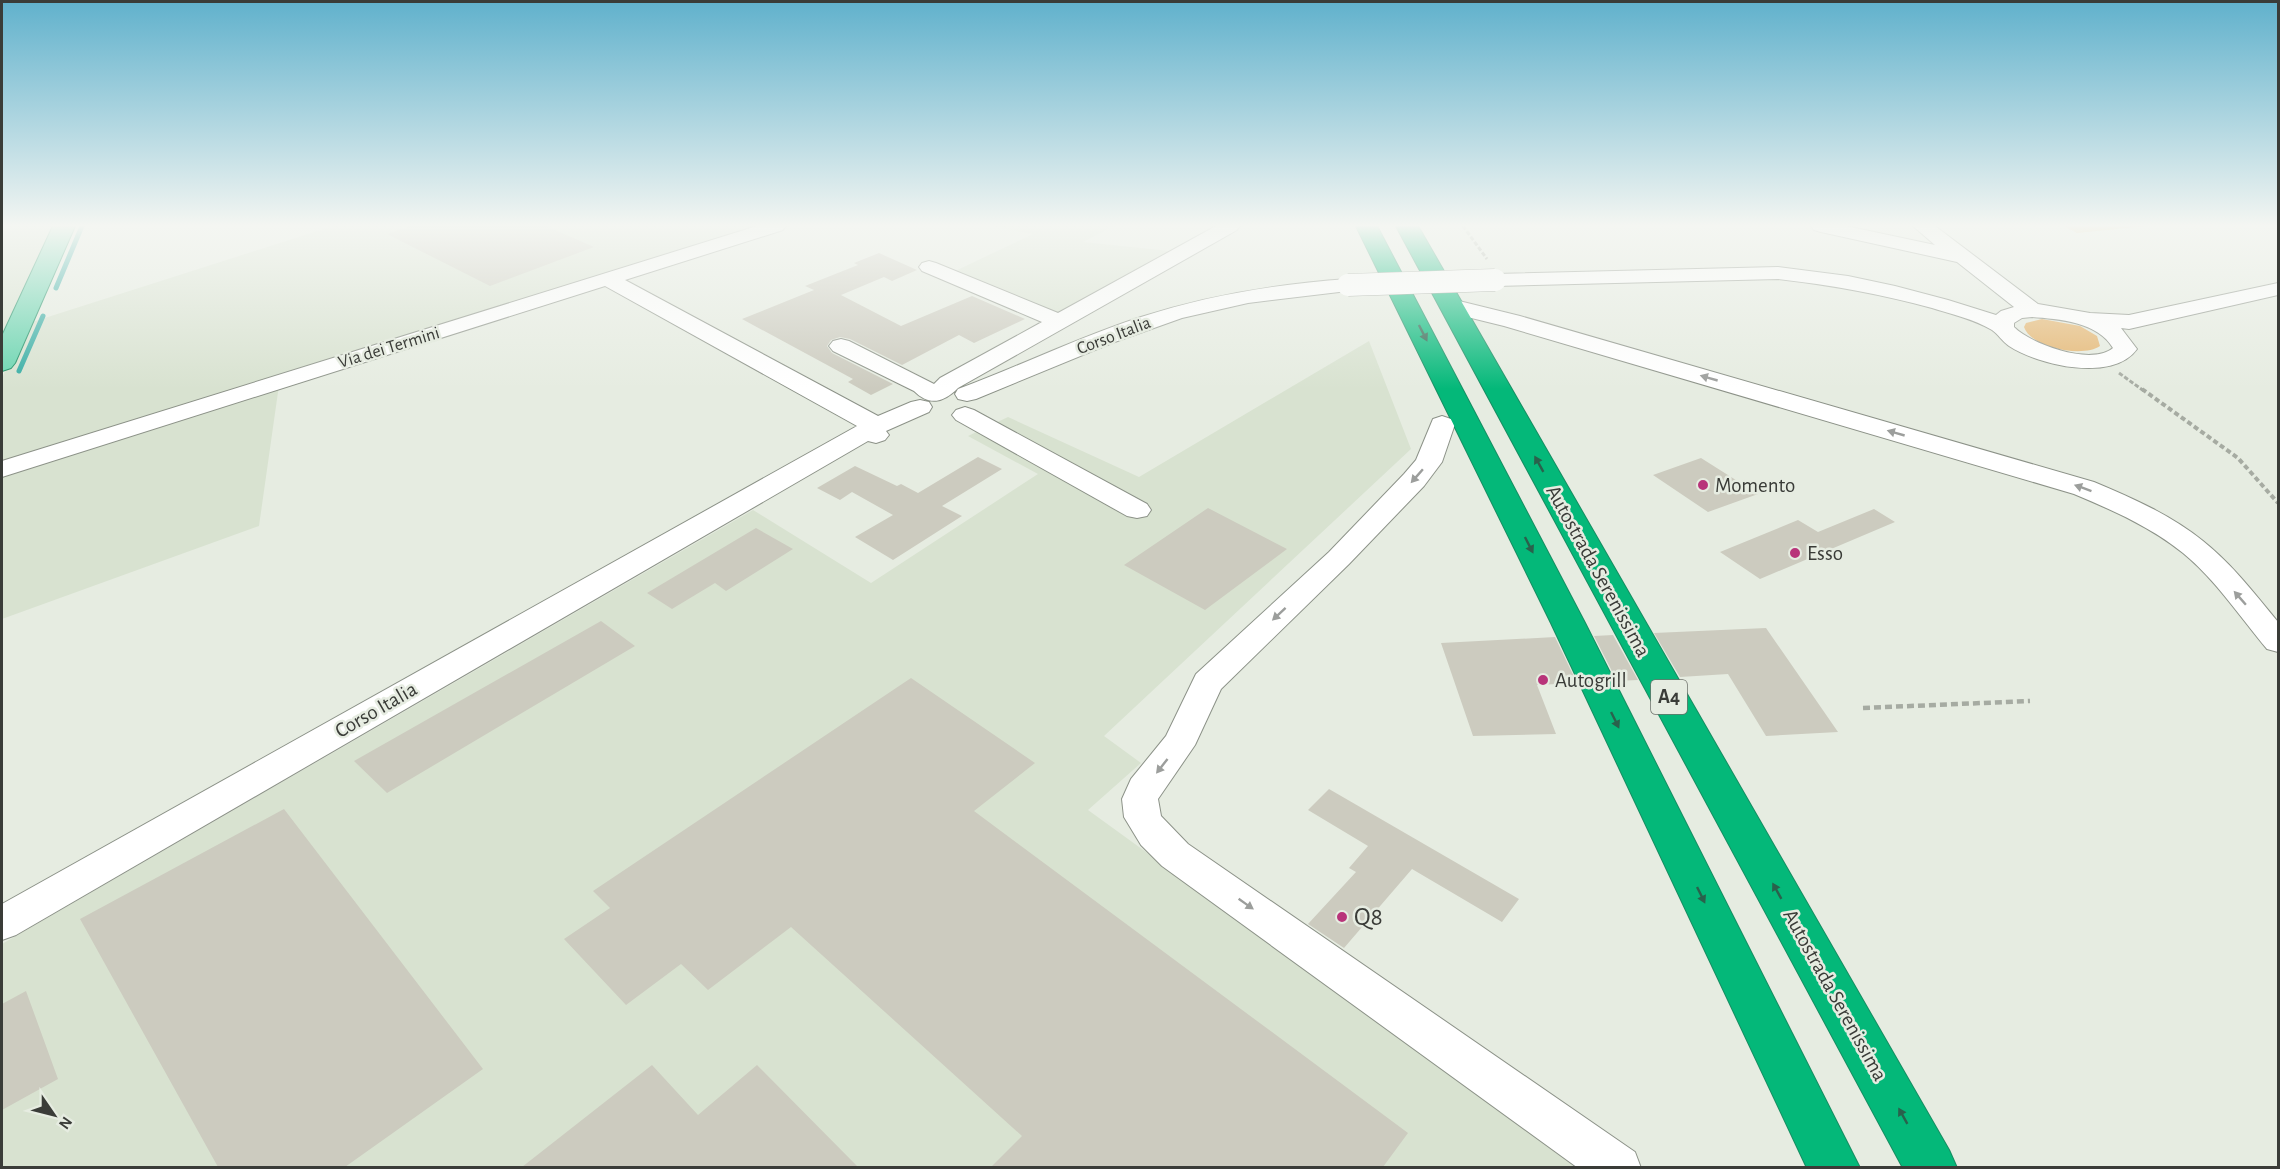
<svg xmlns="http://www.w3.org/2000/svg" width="2280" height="1169" font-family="'Alegreya Sans',sans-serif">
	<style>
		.built { fill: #d8e2d0 }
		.green { fill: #e5b671 }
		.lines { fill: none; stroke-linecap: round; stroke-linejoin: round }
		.stream { stroke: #34aca3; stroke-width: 5 }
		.building { fill: #cccbbf }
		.minor-casing { stroke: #8c9288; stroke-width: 2 }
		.major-casing { stroke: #178d62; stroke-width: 2 }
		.highway-casing { stroke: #178d62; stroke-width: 2 }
		.path-far2 { stroke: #a6aba2; stroke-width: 3; stroke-dasharray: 4.5 2; stroke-linecap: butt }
		.path-far1 { stroke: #a6aba2; stroke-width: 4; stroke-dasharray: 5 3; stroke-linecap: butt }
		.path { stroke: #a6aba2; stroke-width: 4.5; stroke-dasharray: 7 4; stroke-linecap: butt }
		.minor { fill: #fff; fill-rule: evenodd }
		.major { fill: #68d4af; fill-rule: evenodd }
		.highway { fill: #04b879; fill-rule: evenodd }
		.minor-bridge-casing { stroke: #8c9288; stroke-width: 23; stroke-linecap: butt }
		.minor-bridge { stroke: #fff; stroke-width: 22 }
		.oneway { fill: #2a614c }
		.oneway2 { fill: #9c9e9c }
		.poi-dot { fill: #b8347a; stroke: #e6ece1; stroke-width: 2 }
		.labels { text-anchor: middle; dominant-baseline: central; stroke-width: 5; stroke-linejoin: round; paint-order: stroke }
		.far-street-label { font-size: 18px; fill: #3a3c38; stroke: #e6ece1 }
		.shield { fill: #e6ece1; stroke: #6e716b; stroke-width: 1.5 }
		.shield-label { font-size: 20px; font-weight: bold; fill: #3a3c38 }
		.poi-label { font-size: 21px; fill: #3a3c38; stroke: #e6ece1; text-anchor: start }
		.street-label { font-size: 21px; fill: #3a3c38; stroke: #e6ece1 }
		.near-poi-label { font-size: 26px; fill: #3a3c38; stroke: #e6ece1; text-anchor: start }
	</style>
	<rect width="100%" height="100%" fill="#e6ece1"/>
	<!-- built -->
	<path class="built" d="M2,226H58L2,347Z
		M333,226H768L2,465V378L26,324Z
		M992,226H1114L1083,242L1170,251L1060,318L951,273L1033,234Z
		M1369,341L1411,449L1104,736L1141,763L1088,810L1581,1167H2V944L753,510L871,583L1038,474L968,436L1008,417L1139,477Z
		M279,385L259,526L2,619V472Z"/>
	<!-- green -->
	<path class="green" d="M2064,226H2147L2077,233Z
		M2042,319L2080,326L2097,336L2100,346C2083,358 2031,348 2024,327L2026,323Z"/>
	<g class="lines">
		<!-- stream -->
		<path class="stream" d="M56,288L82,226
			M19,371L43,316"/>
	</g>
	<!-- building -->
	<path class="building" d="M411,226H546L594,247L490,286L387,234Z
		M879,253L917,270L892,281L884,277L841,295L901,326L972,296L1025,319L974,343L959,335L902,365L850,339L840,337L831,340L827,346L832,353L893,384L871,395L848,382L853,379L742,319L814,290L805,286L858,265L854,263Z
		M978,457L1002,469L942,506L962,516L893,560L855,537L893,515L852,492L840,500L817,488L855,466L897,486L901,484L918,493Z
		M1701,458L1758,494L1708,512L1653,475Z
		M1208,508L1287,549L1205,610L1124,565Z
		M1874,509L1895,522L1760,579L1720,552L1798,520L1818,532Z
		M756,528L793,549L726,591L715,583L672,609L647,593Z
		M601,621L635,646L387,793L354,761Z
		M1766,628L1838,732L1766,736L1728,674L1680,677L1654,633Z
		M1613,635L1638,680L1617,681L1594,636Z
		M1555,637L1577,683L1537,685L1556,734L1473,736L1441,643Z
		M911,678L1035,763L974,811L1408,1133L1383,1167H991L1022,1136L791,927L708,990L681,964L626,1005L564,939L610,908L593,891Z
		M1329,789L1519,899L1502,922L1412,869L1344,948L1308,924L1356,872L1349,868L1368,846L1308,810Z
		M284,809L483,1069L345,1167H218L80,919Z
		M26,991L58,1079L2,1110V1004Z
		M652,1065L698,1115L757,1065L858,1167H522Z"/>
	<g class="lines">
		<defs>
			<path id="minor" d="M757,226H786L783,230L625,280L878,416L911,402L920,400L929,402L932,407L929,412L886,431L889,435L885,440L876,443L868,441L16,935L2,940V904L857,426L605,286L2,477V461Z
				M1216,226H1240L1237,230L958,388C943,403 929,406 914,391L833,351L829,346L833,341L841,339L849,341L934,384L940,378L1042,322L922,271L919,267L922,263L929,261L936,263L1058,313Z
				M1811,226H1846L1935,245L1913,226H1935L2038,304L2090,313L2129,315L2278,283V295L2129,329L2121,328L2137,349C2113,383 2038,365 2009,346C2002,341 1998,334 1992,330C1974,319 1951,314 1932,308C1881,294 1830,285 1778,279L1495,286L1488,284L1484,280L1488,276L1495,274L1778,267L1848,276L1895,286L1948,300L1996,315L2001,311L2014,307L1957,262L1821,232L1814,230ZM2032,317C2059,319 2098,322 2113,348C2092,366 2032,345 2014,327V323L2022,318Z
				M1348,279L1356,280L1359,285L1356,290L1248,303L1182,318L1112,343L976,399L967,401L958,399L955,394L958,389C1020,366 1079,337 1141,317C1209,295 1278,284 1348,279Z
				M1451,299L1520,316L2094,482C2132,498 2171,515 2203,541C2232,564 2255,594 2278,622V652L2267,649C2240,617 2216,580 2183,553C2151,527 2112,510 2074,494L1504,326L1443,311L1440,306L1443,301Z
				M965,407L974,410L1147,504L1151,510L1147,516L1137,518L1127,516L956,420L952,415L956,410Z
				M1442,416L1451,419L1455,424L1442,462L1424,486L1349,564L1221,689L1195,745L1158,799L1161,816L1188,844L1635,1152L1641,1168H1578L1162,866L1141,845L1124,817L1122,799L1131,779L1166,736L1196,674L1329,552L1404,474L1416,460L1433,419Z"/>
			<path id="major" d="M53,226H75L15,363L11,368L2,371V336Z"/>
			<path id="highway" d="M1356,226H1377L1585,623L1860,1168H1807L1551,623Z
				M1396,226H1418L1949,1150L1957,1168H1903Z"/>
		</defs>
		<!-- minor casing -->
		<use href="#minor" class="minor-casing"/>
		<!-- major casing -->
		<use href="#major" class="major-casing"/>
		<!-- highway casing -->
		<use href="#highway" class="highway-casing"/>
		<!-- path-far2 -->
		<path class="path-far2" d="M1463,226L1487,259
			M2119,373L2144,391"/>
		<!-- path-far1 -->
		<path class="path-far1" d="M2142,389L2238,458L2278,503"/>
		<!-- path -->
		<path class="path" d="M1863,708L2030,701"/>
		<!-- minor -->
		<use href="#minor" class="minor"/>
		<!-- major -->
		<use href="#major" class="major"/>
		<!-- highway -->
		<use href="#highway" class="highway"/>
		<defs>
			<path id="minor-bridge" d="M1348,285L1495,280"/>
		</defs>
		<!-- minor-bridge casing -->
		<use href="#minor-bridge" class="minor-bridge-casing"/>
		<!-- minor-bridge -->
		<use href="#minor-bridge" class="minor-bridge"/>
	</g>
	<!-- one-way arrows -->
	<defs><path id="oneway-solid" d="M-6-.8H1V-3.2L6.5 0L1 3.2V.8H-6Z" transform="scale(1.5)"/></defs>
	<g class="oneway">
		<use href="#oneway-solid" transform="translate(1423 333) rotate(63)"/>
		<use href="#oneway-solid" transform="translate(1539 464) rotate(-119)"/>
		<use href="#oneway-solid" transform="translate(1529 545) rotate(63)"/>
		<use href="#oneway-solid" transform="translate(1615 720) rotate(64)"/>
		<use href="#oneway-solid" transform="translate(1777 891) rotate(-119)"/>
		<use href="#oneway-solid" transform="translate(1701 895) rotate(64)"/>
		<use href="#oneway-solid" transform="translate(1903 1116) rotate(-119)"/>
	</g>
	<g class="oneway2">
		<use href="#oneway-solid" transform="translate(1709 378) rotate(-164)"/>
		<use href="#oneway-solid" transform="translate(1896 433) rotate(-164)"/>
		<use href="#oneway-solid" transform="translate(1417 476) rotate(131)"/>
		<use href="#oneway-solid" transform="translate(2083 488) rotate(-160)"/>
		<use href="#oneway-solid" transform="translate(2240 598) rotate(-131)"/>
		<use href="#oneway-solid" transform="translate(1279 614) rotate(137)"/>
		<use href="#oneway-solid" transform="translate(1162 766) rotate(128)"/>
		<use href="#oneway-solid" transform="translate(1246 904) rotate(35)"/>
	</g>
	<!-- sky -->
	<linearGradient id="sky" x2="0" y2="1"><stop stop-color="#60b1cc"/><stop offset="0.58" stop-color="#f4f6f2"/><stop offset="1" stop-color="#f4f6f2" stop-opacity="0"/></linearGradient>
	<rect width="2280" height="389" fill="url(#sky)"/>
	<!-- markers -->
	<g class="poi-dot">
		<circle cx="1703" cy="485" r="6"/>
		<circle cx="1795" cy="553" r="6"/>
		<circle cx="1543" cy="680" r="6"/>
		<circle cx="1342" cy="917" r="6"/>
	</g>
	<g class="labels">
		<!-- far-street labels -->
		<g class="far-street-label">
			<text transform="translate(1114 336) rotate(-21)">Corso Italia</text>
			<text transform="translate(389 348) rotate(-17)">Via dei Termini</text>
		</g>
		<!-- shield labels -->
		<rect class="shield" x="1651" y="680" width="36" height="34" rx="4.5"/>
		<g class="shield-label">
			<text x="1669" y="697">A4</text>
		</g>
		<!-- poi labels -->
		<g class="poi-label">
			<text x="1715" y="485">Momento</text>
			<text x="1807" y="553">Esso</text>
			<text x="1555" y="680">Autogrill</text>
		</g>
		<!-- street labels -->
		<g class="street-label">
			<text transform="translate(1598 571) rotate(61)">Autostrada Serenissima</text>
			<text transform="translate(376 710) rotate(-30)">Corso Italia</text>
			<text transform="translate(1835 995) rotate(61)">Autostrada Serenissima</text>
		</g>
		<!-- near-poi labels -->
		<g class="near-poi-label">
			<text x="1354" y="917">Q8</text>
		</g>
	</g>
	<!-- border -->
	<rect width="2280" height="1169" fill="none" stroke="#3a3c38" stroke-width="6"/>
	<!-- north arrow -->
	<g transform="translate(54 1115) rotate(125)" stroke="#e6ece1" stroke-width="4.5" paint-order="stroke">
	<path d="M0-4.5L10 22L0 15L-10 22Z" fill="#3a3c38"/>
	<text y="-9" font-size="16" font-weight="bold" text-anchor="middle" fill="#3a3c38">N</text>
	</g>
</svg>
